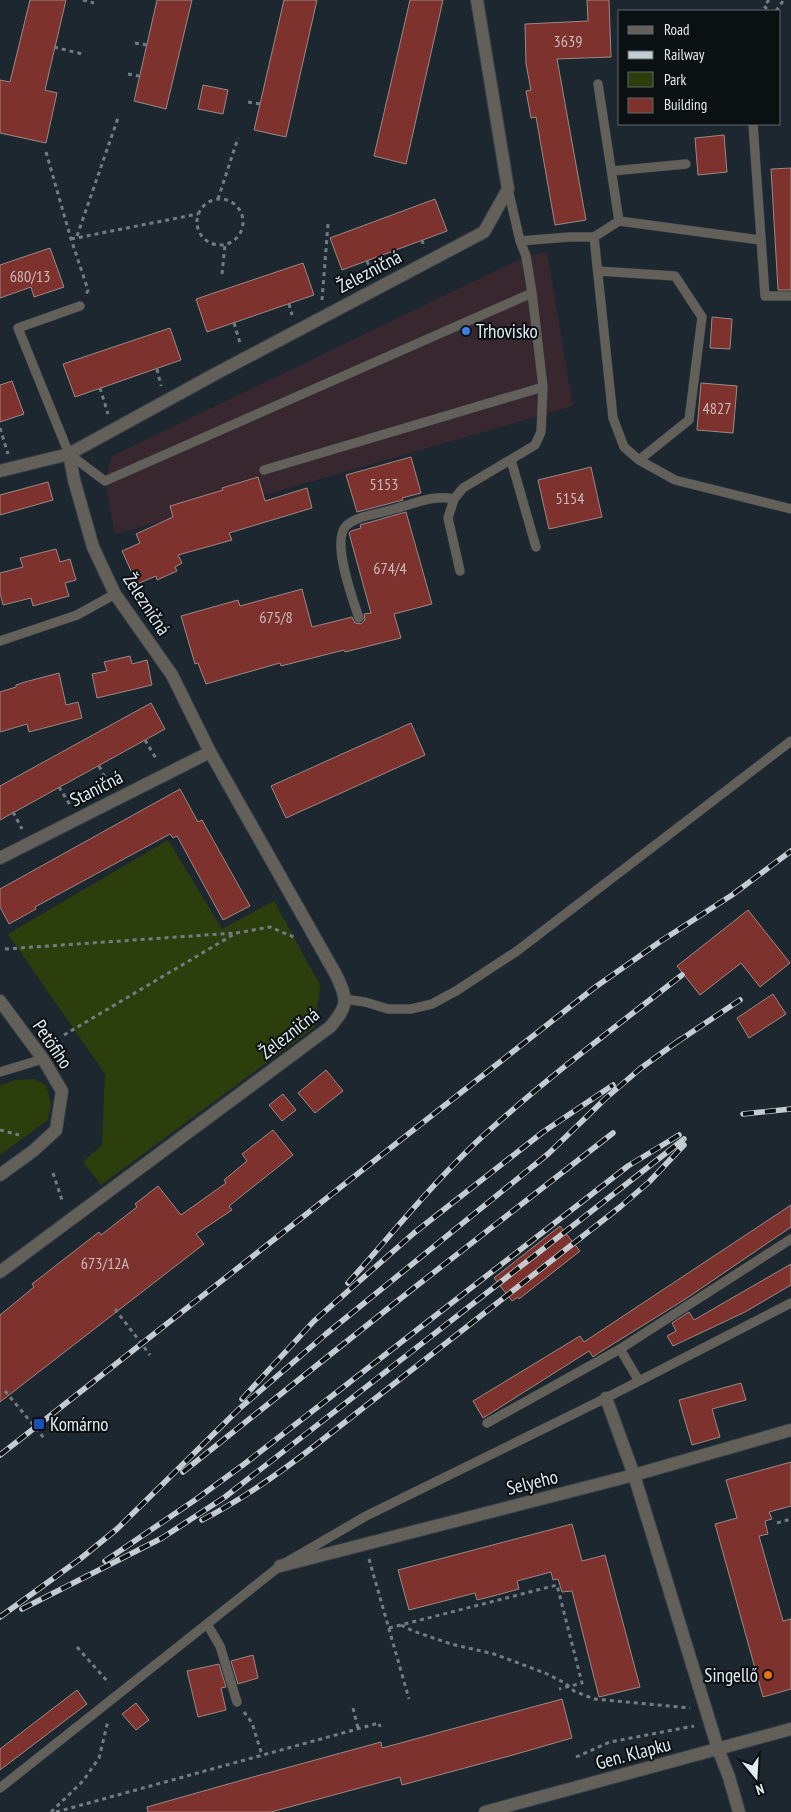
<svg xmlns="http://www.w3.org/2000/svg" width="791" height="1812" font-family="'PT Sans Narrow',sans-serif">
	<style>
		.commercial { fill: #39272f }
		.green { fill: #2c3e0c }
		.building { fill: #7e322d; stroke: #9b8986 }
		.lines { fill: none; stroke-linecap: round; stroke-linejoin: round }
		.service-casing { stroke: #38424b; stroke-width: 10 }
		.minor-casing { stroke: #38424b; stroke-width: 14 }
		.path { stroke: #727c83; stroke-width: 3; stroke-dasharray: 4 4; stroke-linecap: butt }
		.service { stroke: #63605a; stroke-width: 9 }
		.minor { stroke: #63605a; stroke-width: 12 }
		.rail-casing { stroke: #c3ccd2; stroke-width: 5.5 }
		.rail { stroke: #0b1013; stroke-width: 4; stroke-dasharray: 11; stroke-linecap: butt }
		.shop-dot { fill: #3f7fe0; stroke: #0b1013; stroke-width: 2 }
		.transit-dot { fill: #1a4fb4; stroke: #0b1013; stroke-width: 2 }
		.food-dot { fill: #e8710a; stroke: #0b1013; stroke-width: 2 }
		.labels { text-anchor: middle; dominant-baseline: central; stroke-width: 4; stroke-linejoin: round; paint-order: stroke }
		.number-label { font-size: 16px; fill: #cabdbf }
		.street-label { font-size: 19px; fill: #e3ebf0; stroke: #0b1013 }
		.poi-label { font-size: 19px; fill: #e3ebf0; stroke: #0b1013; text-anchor: start }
	</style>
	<rect width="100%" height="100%" fill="#1c2730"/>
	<!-- commercial -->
	<path class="commercial" d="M547,252L573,406L174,521H163L115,534L105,481L112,456L526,256Z"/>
	<!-- green -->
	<path class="green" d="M168,840L222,929L274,901L320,985L315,1027L101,1185L83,1162L102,1145L105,1074L8,934Z
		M34,1079L46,1085L51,1104L48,1120L0,1155V1086L15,1080Z"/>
	<!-- building -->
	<path class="building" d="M30,0H66L45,90L57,93L46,143L0,133V80L10,82Z
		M157,0H192L166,109L134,101Z
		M284,0H317L286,137L254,130Z
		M410,0H443L406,164L374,156Z
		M587,0H609L611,57L557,59L586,220L555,225L536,117L531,118L526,91L531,90L526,64L525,24L588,21Z
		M203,85L228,90L223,114L198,109Z
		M724,135L727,172L698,175L695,138Z
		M791,168V290H778L771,169Z
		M435,199L447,231L342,270L330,238Z
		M50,248L64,287L34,297L31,287L0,298V265Z
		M303,263L314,295L207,332L196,299Z
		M712,317L732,319L730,349L710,348Z
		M170,328L181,360L75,397L63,364Z
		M12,381L24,414L0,422V385Z
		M701,383L737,386L733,433L697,430Z
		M411,457L421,493L402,498L403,500L399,501L357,512L346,475Z
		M591,467L602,517L549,529L538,480Z
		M258,477L265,501L307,488L312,508L229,533L232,540L178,555L182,563L175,567L177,571L157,580L156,576L137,584L122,551L140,543L136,534L173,517L170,506L223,490L222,488Z
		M48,482L53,500L0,515V495Z
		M406,512L432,604L394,614L401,638L345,652L344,650L281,666L280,663L206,684L198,663L195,664L181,616L238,600L240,606L302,589L312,627L352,617L355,623L361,624L365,620L364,614L371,613L349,533L351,531L361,528L360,525Z
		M56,549L60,562L70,559L76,580L65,583L69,596L33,606L31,598L3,605L0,593V573L23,567L20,558Z
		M130,656L132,664L147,660L152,685L97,698L92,674L107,671L104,662Z
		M59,673L66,705L78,702L82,718L29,732L27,724L0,732V692L16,687V685L25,682Z
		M151,703L165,729L0,820V786Z
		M411,723L425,755L286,818L271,786Z
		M180,789L198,822L202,820L250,906L223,920L177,836L173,838L170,834L35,907L36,909L9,924L0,907V889Z
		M748,910L790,963L760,987L741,963L700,995L677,966Z
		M773,994L786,1014L749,1038L737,1018Z
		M326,1070L343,1091L315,1113L298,1093Z
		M283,1094L296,1110L282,1121L269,1105Z
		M273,1130L293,1155L229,1206L232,1210L196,1234L204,1244L0,1402V1315L34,1287L32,1284L99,1232L101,1235L137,1207L135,1204L158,1186L181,1215L226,1183L224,1180L247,1161L242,1154Z
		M791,1205V1227L687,1298L597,1354L593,1357L589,1351L483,1418L473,1401L580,1336L584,1342Z
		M560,1226L580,1251L519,1299L518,1297L512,1301L494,1278Z
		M791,1264V1285L745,1312L673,1346L667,1336L676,1331L672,1323L689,1312L694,1320Z
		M741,1383L746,1400L712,1409L720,1437L692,1445L679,1400Z
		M791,1462V1506L769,1512L772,1519L765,1521L768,1534L759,1536L783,1621L791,1619V1689L763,1697L715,1524L737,1518L726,1480Z
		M572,1524L582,1561L605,1555L640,1687L599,1697L572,1591L562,1592L558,1579L553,1580L551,1572L517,1581L519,1589L497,1595L477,1600L475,1593L409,1610L398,1570Z
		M253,1655L258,1678L238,1684L231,1661Z
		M219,1664L226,1687L221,1688L226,1710L198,1717L187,1671Z
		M77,1690L87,1704L0,1770V1749Z
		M562,1699L572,1738L513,1755L402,1785L400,1777L271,1812H148L147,1807L253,1777L381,1742L382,1748Z
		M136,1703L149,1720L136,1730L122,1714Z"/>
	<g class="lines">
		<defs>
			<path id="service" d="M753,124L765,296H791
				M612,171L686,164
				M619,221L760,240
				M594,237L619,221L598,84
				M520,241L569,237H594L613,418L624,447L639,460L675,480L791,509
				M598,271L675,276L702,317L689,420L639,460
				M80,306L18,328L69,454L105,481L532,293
				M511,460L536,547
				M264,470L543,387L532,293L526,256L520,241L508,189
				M460,571L448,518L454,499L463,488L535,445L541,432L543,387
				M359,618C353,600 330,539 347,525C359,515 379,514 394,509C413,504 435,494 454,499
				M0,641L77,615L115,594
				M344,999L365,1002L388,1009H411L432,1004L456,991L517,951L791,741
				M0,1072L43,1059
				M620,1349L639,1381
				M487,1423L620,1349L791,1239
				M207,1624L220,1646L237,1702
				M0,1788L280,1566L366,1516L606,1398L791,1303"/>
			<path id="minor" d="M0,471L69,454L217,373L484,232L508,189L477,0
				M0,858L210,752
				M0,1001L43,1059L62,1091L56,1130L33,1151L0,1175
				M0,1272L330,1027C349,1005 348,999 335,973L210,752L172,675L115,594L93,547L74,480L69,454
				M606,1398L634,1475L718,1749L729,1777L739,1812
				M280,1566L634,1475L791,1430
				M485,1812L791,1729"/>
		</defs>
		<!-- service casing -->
		<use href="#service" class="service-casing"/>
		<!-- minor casing -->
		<use href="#minor" class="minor-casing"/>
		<!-- path -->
		<path class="path" d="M83,0L94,3
			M769,0L764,6L769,11
			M776,11L783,1L782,0
			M135,43L147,45
			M54,47L82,54
			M128,74L139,76
			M248,102L260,104
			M46,152L71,239L88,290L86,295
			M218,199L238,138
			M197 222a23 23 0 1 1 46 0a23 23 0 1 1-46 0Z
			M77,236L119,115
			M71,239L198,214
			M422,240L424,248
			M367,261L372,274
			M222,274L225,245
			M322,300L328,224
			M289,304L292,315
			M234,323L240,343
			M157,369L161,386
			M100,388L108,414
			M0,428L8,454
			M145,740L157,760
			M99,766L109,785
			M59,787L70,805
			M13,812L22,829
			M5,949L235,933
			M64,1035L236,933L270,927L296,938
			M0,1130L19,1135
			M53,1173L63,1203
			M115,1309L150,1355
			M5,1391L44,1438
			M777,1523L791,1519
			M369,1559L409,1699
			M401,1625L413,1631L451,1644L494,1654L545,1673L565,1683L574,1691L594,1699L690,1708
			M389,1628L557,1585L582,1683L559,1689
			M77,1647L109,1683
			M353,1708L358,1728
			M244,1712L252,1723L262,1755
			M576,1757L610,1742L694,1726
			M51,1812L83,1781L99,1758L108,1721
			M56,1812L379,1723L380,1727"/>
		<!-- service -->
		<use href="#service" class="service"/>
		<!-- minor -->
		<use href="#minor" class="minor"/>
		<defs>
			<path id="rail" d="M677,1042L740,1000
				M743,1114L791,1109
				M348,1283C393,1233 435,1180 484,1135C547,1078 615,1027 682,975
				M242,1399L314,1321L414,1233L543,1132L613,1085
				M0,1455L594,988L661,941L732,895L791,851
				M183,1472L410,1291L613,1133
				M202,1520C243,1499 280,1473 317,1444L620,1207L649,1182L684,1145
				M105,1561L195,1500L243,1465L628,1166L679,1135
				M22,1609L162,1538L225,1497L684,1139
				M0,1617L80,1559L117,1529L239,1409L326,1334L548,1154L606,1098L641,1068L681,1039"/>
		</defs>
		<!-- rail casing -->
		<use href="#rail" class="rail-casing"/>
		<!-- rail -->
		<use href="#rail" class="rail"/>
	</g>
	<!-- markers -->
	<circle class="shop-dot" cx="466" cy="331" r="5"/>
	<rect class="transit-dot" x="33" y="1418" width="12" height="12" rx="2.5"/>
	<circle class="food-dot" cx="768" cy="1675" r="5"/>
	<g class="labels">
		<!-- number labels -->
		<g class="number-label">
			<text x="568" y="41">3639</text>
			<text x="30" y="276">680/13</text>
			<text x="717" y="408">4827</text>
			<text x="384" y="484">5153</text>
			<text x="570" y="498">5154</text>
			<text x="390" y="568">674/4</text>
			<text x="276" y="617">675/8</text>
			<text x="105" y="1263">673/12A</text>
		</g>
		<!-- street labels -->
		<g class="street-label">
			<text transform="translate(369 271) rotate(-28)">Železničná</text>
			<text transform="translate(147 604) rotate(57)">Železničná</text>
			<text transform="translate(96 788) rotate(-27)">Staničná</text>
			<text transform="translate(289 1033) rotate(-38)">Železničná</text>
			<text transform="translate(53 1044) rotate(56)">Petöfiho</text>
			<text transform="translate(532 1482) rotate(-14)">Selyeho</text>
			<text transform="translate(633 1753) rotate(-15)">Gen. Klapku</text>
		</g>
		<!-- poi labels -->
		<g class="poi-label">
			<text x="476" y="331">Trhovisko</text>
			<text x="50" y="1424">Komárno</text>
			<text x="758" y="1675" text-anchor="end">Singellő</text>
		</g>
	</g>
	<!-- legend -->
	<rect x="618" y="10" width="162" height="115" fill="#0b1013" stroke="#61686b"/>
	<rect x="628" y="26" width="25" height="8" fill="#63605a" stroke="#61686b"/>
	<text x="664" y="35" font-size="15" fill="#e3ebf0">Road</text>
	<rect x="628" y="51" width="25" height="8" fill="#c3ccd2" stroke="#61686b"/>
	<text x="664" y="60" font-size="15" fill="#e3ebf0">Railway</text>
	<rect x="628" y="72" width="25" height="15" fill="#2c3e0c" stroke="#61686b"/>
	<text x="664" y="85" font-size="15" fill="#e3ebf0">Park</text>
	<rect x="628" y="98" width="25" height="15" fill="#7e322d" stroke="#61686b"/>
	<text x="664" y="110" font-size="15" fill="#e3ebf0">Building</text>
	<!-- north arrow -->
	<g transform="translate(756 1777) rotate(162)" stroke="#0b1013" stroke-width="4" paint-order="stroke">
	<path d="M0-4L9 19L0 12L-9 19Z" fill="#e3ebf0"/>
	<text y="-8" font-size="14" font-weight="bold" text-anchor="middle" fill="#e3ebf0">N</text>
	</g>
</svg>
